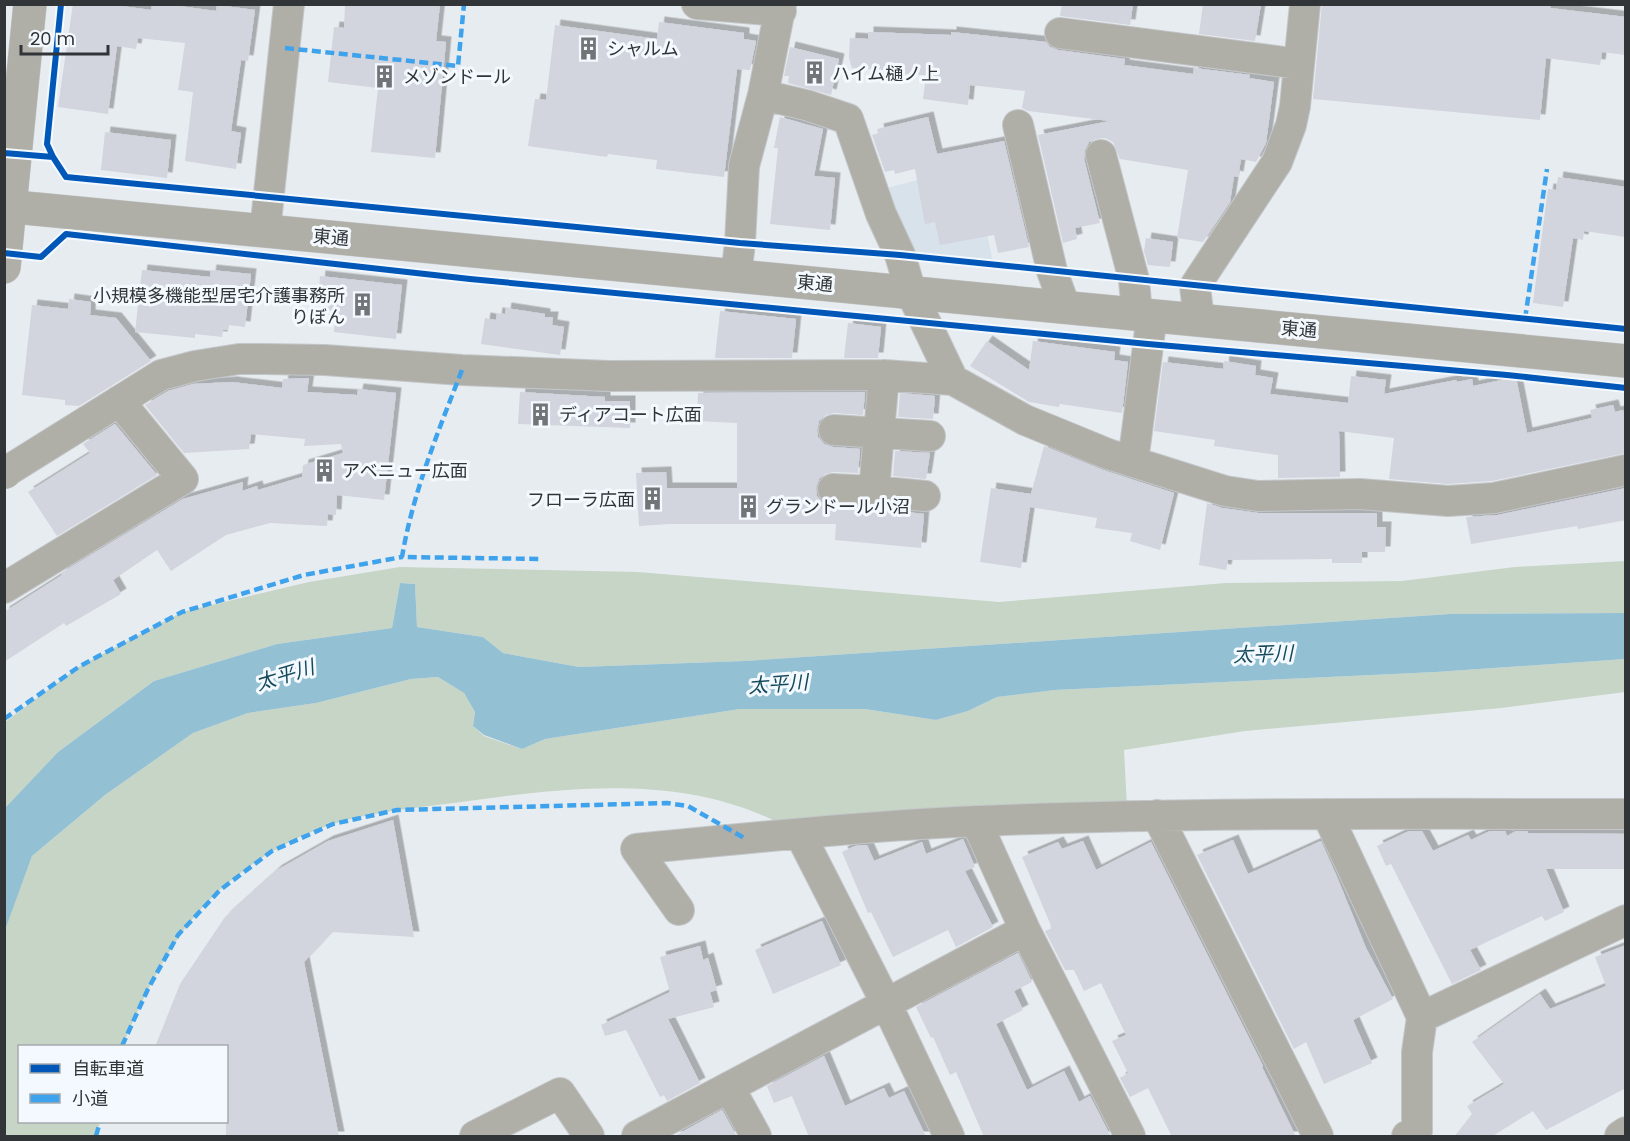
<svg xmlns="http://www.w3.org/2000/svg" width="1630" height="1141" font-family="Poppins,'Noto Sans JP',sans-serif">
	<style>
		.built { fill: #d7e2eb }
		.green { fill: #c6d5c6 }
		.water { fill: #94c0d4 }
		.building { fill: #d2d4de; filter: url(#shadow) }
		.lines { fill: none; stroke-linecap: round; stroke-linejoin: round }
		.minor-casing { stroke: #c3c7ca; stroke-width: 32 }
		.tertiary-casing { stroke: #c3c7ca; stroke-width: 34 }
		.minor { stroke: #b0afa7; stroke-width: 30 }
		.tertiary { stroke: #b0afa7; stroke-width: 33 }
		.quiet { stroke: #3ea3ec; stroke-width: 4.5; stroke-dasharray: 9 4.5; stroke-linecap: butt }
		.cycleway-casing { stroke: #f3f9fe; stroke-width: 10 }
		.cycleway { stroke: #0057b8; stroke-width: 6 }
		.labels { text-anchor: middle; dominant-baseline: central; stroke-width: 6; stroke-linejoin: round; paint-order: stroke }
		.poi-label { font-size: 18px; fill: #313538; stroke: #f3f9fe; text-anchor: start }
		.street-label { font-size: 18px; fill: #313538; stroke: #f3f9fe }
		.water-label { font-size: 20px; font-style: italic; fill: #15495c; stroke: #f3f9fe }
	</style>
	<defs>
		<filter id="shadow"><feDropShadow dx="5.5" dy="-5.5" stdDeviation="0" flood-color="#0004"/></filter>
	</defs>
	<rect width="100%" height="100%" fill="#e7ecf0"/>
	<!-- built -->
	<path class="built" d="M972,165L993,262L908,254L880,190Z"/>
	<!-- green -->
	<path class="green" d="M1625,561V613L1450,614L744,661L579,667L503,653L483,637L417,627L415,584L400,583L392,628L277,644L154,681L58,752L5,808V722L80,666L182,612L309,582L400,567L638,572L999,602L1226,583L1402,581L1515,567Z
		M1625,659V692L1501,708L1245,731L1124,750L1127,807L779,823C678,772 561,788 454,803C414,808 371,812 333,824C292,837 252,861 220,890C173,932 147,990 122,1046H20V1122H100L96,1136H5L4,930L32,856L105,795L193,733L248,713L316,703L411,679L438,677L464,693L475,712L473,726L484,736L522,749L545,739L740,709H865L936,720L968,711L997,697L1055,690L1436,672Z"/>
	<!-- water -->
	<path class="water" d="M400,583L415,584L417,627L483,637L503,653L579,667L744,661L1450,614L1625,613V659L1436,672L1055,690L997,697L968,711L936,720L865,709H740L545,739L522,749L484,735L473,726L475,712L464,693L438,677L411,679L316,703L248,713L193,733L105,795L32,856L5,930V808L58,752L154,681L277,644L392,628Z"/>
	<!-- building -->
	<path class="building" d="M73,4H106L151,10L152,4H164L216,11L217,5L255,10L248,61L241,60L231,131L241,133L236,169L185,161L193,92L178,90L185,43L138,38L136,49L117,46L108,114L58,107Z
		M345,4H440L436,41L446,42L435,158L371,152L378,88L328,82L334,27L344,28Z
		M1062,4H1133L1130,25L1060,16Z
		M1203,4H1261L1255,41L1199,34Z
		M1322,4H1551L1550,8L1626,17V55L1602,52L1600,65L1546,58L1540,120L1313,99Z
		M659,22L744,33V39L756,41L750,70L737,69L724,177L656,169L657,160L608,154L607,157L528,146L535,99L546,100L555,25L657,39Z
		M868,32L951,35V32L1046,42L1050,47L1058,50L1125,59L1124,65L1193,74L1194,68L1250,75L1249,78L1274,82L1266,143L1256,162L1241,159L1238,177L1234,176L1230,202L1203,242L1177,238L1188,170L1120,159L1113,142L1105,138L1096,139L1089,142L1085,150L1084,159L1100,223L1075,228L1077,239L1063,243L1038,135L1110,121L1028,111L1022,108L1025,91L970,85L968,105L923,99L926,75L898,74V71L852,68L849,58L850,38L868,39Z
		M790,47L839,59L831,95L788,83L789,76H784Z
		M780,117L823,129L814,176L835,178L830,230L770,224L778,148H774Z
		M928,117L937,154L1004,141L1029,247L998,253L994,235L940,245L935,222L925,224L915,169L895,174L894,170L885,172L872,135L879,133L878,129Z
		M105,132L171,140L167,178L101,170Z
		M1558,177L1626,187V237L1584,231L1583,240L1573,238L1563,307L1533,303L1548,189L1556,190Z
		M1146,238L1173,242L1170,267L1148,265L1144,251Z
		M142,270L210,277L211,270L251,274L245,327L229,325L228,330H223L222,337L195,334V338L135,332Z
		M320,276L402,285L396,339L334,332L336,311L325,310L326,301L318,300Z
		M69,299L91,302L90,315L116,318L151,361L79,406L65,405V400L22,395L32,305L68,309Z
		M506,308L545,314V317H553L552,325L564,327L560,355L481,344L485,318L496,320L497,313L505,314Z
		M720,311L796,319L792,358H715Z
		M848,323L881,327L878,358H844Z
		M987,341L1029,370L1033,341L1115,352L1114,360L1128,362L1122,413L1060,404L1059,407L1029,402L970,366Z
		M1224,361L1256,366L1255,375L1273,378L1270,394L1348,403L1351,376L1386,380L1384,394L1456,380L1457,382L1472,379L1473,386L1516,377L1527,433L1592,418L1590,410L1613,405L1615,412L1623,410L1626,423V453L1492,481L1448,484L1389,479L1394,438L1339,431L1340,477L1278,478V455L1214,446L1215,440L1154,431L1163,362L1223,369Z
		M309,378L307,392L357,395L358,389L396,393L384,500L337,495L336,515L328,514L327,526L270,523L226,535L171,571L157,550L113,580L121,594L66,626L64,623L4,662V612L62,575L61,573L183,499L243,482L242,491L257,486L258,490L302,477L303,465L343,453L341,444L304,446L305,439L251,434L249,449L184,453L145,405L168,391L193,384L232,382L282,388L283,379Z
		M520,392L605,397V401H630V428L518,424Z
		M865,392L863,415L834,413L826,415L819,421L817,430L818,437L824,444L833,447L860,449L858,473L834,472L825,474L819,479L816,488L817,496L823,503L832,506L873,508L924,514L921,548L835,540L836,524H669L639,526L636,473L666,472L667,488H737V423L697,421L698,393Z
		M900,393L935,396L933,419L898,417Z
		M115,424L157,475L57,536L28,492L90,453L83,444Z
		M1044,446L1103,470L1174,493L1160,550L1130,541L1132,533L1095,528L1097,518L1030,507L1021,568L980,562L991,488L1031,494Z
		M895,451L930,453L926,479L893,476Z
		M1626,488V520L1578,529L1577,526L1471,544L1466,517L1498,515Z
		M1207,503L1222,508L1258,513H1377V527H1386L1385,552H1362V563H1332V559L1228,560L1226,570L1199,565Z
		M393,820L414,937L332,932L304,962L339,1137H226V1047H155L180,984L225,917L277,870L328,841Z
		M1409,831H1422L1433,851L1468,835L1471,840L1490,831H1505L1507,836L1516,831H1527L1528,833L1626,834V869H1546L1564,912L1545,921L1542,916L1470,950L1481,970L1452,984L1391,864L1386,866L1377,846Z
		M963,839L975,867L965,871L993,927L956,947L948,930L893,957L871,912L868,913L842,852L855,846L867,845L874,861L922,842L926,854Z
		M1233,840L1248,874L1321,841L1337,877L1366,948L1393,999L1353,1020L1372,1063L1324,1084L1306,1042L1294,1049L1197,855Z
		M1083,841L1096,870L1151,842L1263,1066L1262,1067L1296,1137H1172L1148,1088L1130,1097L1120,1078L1128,1073L1112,1041L1126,1035L1101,983L1084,991L1074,970H1065L1045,931L1052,928L1022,857L1058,842L1062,849Z
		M822,921L841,965L773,994L755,950Z
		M1626,945V1088L1546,1130L1533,1111L1491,1137H1454L1472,1114L1467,1106L1504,1084L1472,1042L1540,994L1550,1009L1606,986L1595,957Z
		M700,946L703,960L708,958L717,990L710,992L714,1007L668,1019L700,1083L667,1101L664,1095L660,1097L626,1030L605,1036L601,1025L670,992L660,957Z
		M1018,953L1032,982L1014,991L1023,1010L996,1024L1027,1090L1064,1071L1079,1102L1090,1096L1111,1137H984L956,1072L950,1075L933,1037L931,1038L916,1007Z
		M824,1056L845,1106L884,1088L889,1098L904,1091L926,1137H809L792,1096L774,1103L767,1086Z
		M722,1110L737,1137H673Z"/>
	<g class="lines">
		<defs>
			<path id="minor" d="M697,4L781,11
				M1060,33L1299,64
				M763,95L806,105L848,119L881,214L900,255L911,292L953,380
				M1018,125L1052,271L1065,307
				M1101,155L1134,280L1137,314
				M265,231L289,4
				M736,276L740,243L744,166L763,95L781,4
				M1199,320L1195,286L1277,162L1291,125L1295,106L1305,4
				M834,430L930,436
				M1133,462L1152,315
				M4,473L161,375L195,366L239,359H263L325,360L462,370L609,376L884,375L953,380L1025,420L1108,454L1225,491L1258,496L1360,494L1448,501L1494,498L1626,470
				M833,489L874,491L925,496
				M874,491L884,375
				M4,588L183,479L119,401
				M1327,814L1422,1017
				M1157,815L1318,1136
				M976,821L1025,930L1130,1136
				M800,834L886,1003L949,1136
				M679,910L636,849C749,838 864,826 978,821C1194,812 1410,814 1626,814
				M729,1087L756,1136
				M475,1136L560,1093L589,1136
				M637,1136L1025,930
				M1407,1136L1417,1132V1052L1422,1017L1626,920
				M1620,1136L1626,1132"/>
			<path id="tertiary" d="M4,206L1626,361
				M4,267L30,4
				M4,471L5,472"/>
		</defs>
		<!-- minor casing -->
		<use href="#minor" class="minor-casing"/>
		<!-- tertiary casing -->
		<use href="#tertiary" class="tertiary-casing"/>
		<!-- minor -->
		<use href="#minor" class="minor"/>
		<!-- tertiary -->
		<use href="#tertiary" class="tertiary"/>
		<!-- quiet -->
		<path class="quiet" d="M285,48L458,66L464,4
			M1525,319L1547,169
			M462,370C438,432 413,492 402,557L542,559
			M4,719L80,666L182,612L304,575L402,557
			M122,1046L148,989L178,935L220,890L272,851L333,824L397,810L667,803L688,806L746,839
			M96,1136L100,1122"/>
		<defs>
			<path id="cycleway" d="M4,153L53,157L66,177L740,243L900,255L1626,329
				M53,157L47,144L61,4
				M4,253L41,257L66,234L470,279L1148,344L1507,375L1626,388"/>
		</defs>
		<!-- cycleway casing -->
		<use href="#cycleway" class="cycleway-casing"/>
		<!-- cycleway -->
		<use href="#cycleway" class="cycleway"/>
	</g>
	<!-- icons -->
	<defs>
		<symbol id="building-bare" viewBox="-9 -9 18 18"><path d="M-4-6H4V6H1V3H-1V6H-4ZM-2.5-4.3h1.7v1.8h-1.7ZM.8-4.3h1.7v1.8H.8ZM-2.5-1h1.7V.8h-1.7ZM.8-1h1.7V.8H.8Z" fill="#717578" stroke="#f3f9fe" stroke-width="2.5" paint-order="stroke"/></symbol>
	</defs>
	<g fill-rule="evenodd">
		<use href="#building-bare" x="572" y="32" width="33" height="33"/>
		<use href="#building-bare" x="798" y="56" width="33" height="33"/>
		<use href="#building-bare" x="368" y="60" width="33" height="33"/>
		<use href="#building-bare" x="346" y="288" width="33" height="33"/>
		<use href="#building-bare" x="524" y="398" width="33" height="33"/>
		<use href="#building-bare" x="308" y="454" width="33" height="33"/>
		<use href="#building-bare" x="636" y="482" width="33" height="33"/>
		<use href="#building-bare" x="732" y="490" width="33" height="33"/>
	</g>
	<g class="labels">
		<!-- poi labels -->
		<g class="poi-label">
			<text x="607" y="48">シャルム</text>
			<text x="832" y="73">ハイム樋ノ上</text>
			<text x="403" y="76">メゾンドール</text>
			<text x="345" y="295" text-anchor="end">小規模多機能型居宅介護事務所<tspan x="345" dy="21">りぼん</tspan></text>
			<text x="559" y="414">ディアコート広面</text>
			<text x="342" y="470">アベニュー広面</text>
			<text x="635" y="499" text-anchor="end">フローラ広面</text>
			<text x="766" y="506">グランドール小沼</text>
		</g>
		<!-- street labels -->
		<g class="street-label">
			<text transform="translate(331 237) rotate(5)">東通</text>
			<text transform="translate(815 283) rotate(5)">東通</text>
			<text transform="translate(1299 329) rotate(5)">東通</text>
		</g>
		<!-- water labels -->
		<g class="water-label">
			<text transform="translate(1263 654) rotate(-2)">太平川</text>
			<text transform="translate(285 675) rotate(-17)">太平川</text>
			<text transform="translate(778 684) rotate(-4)">太平川</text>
		</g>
	</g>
	<!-- border -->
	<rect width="1630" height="1141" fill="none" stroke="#313538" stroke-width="12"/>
	<!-- legend -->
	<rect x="18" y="1045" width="210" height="78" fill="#f3f9fe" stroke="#a5abaf" stroke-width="1.5"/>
	<rect x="30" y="1064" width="30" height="9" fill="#0057b8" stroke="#a5abaf" stroke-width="1.5"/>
	<text x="72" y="1075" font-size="18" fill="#313538">自転車道</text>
	<rect x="30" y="1094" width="30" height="9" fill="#3ea3ec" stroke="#a5abaf" stroke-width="1.5"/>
	<text x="72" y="1105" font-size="18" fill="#313538">小道</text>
	<!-- scale -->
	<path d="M21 45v9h87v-9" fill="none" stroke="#313538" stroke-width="3"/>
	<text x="30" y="45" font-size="18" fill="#313538" stroke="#f3f9fe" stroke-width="4.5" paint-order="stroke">20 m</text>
</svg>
